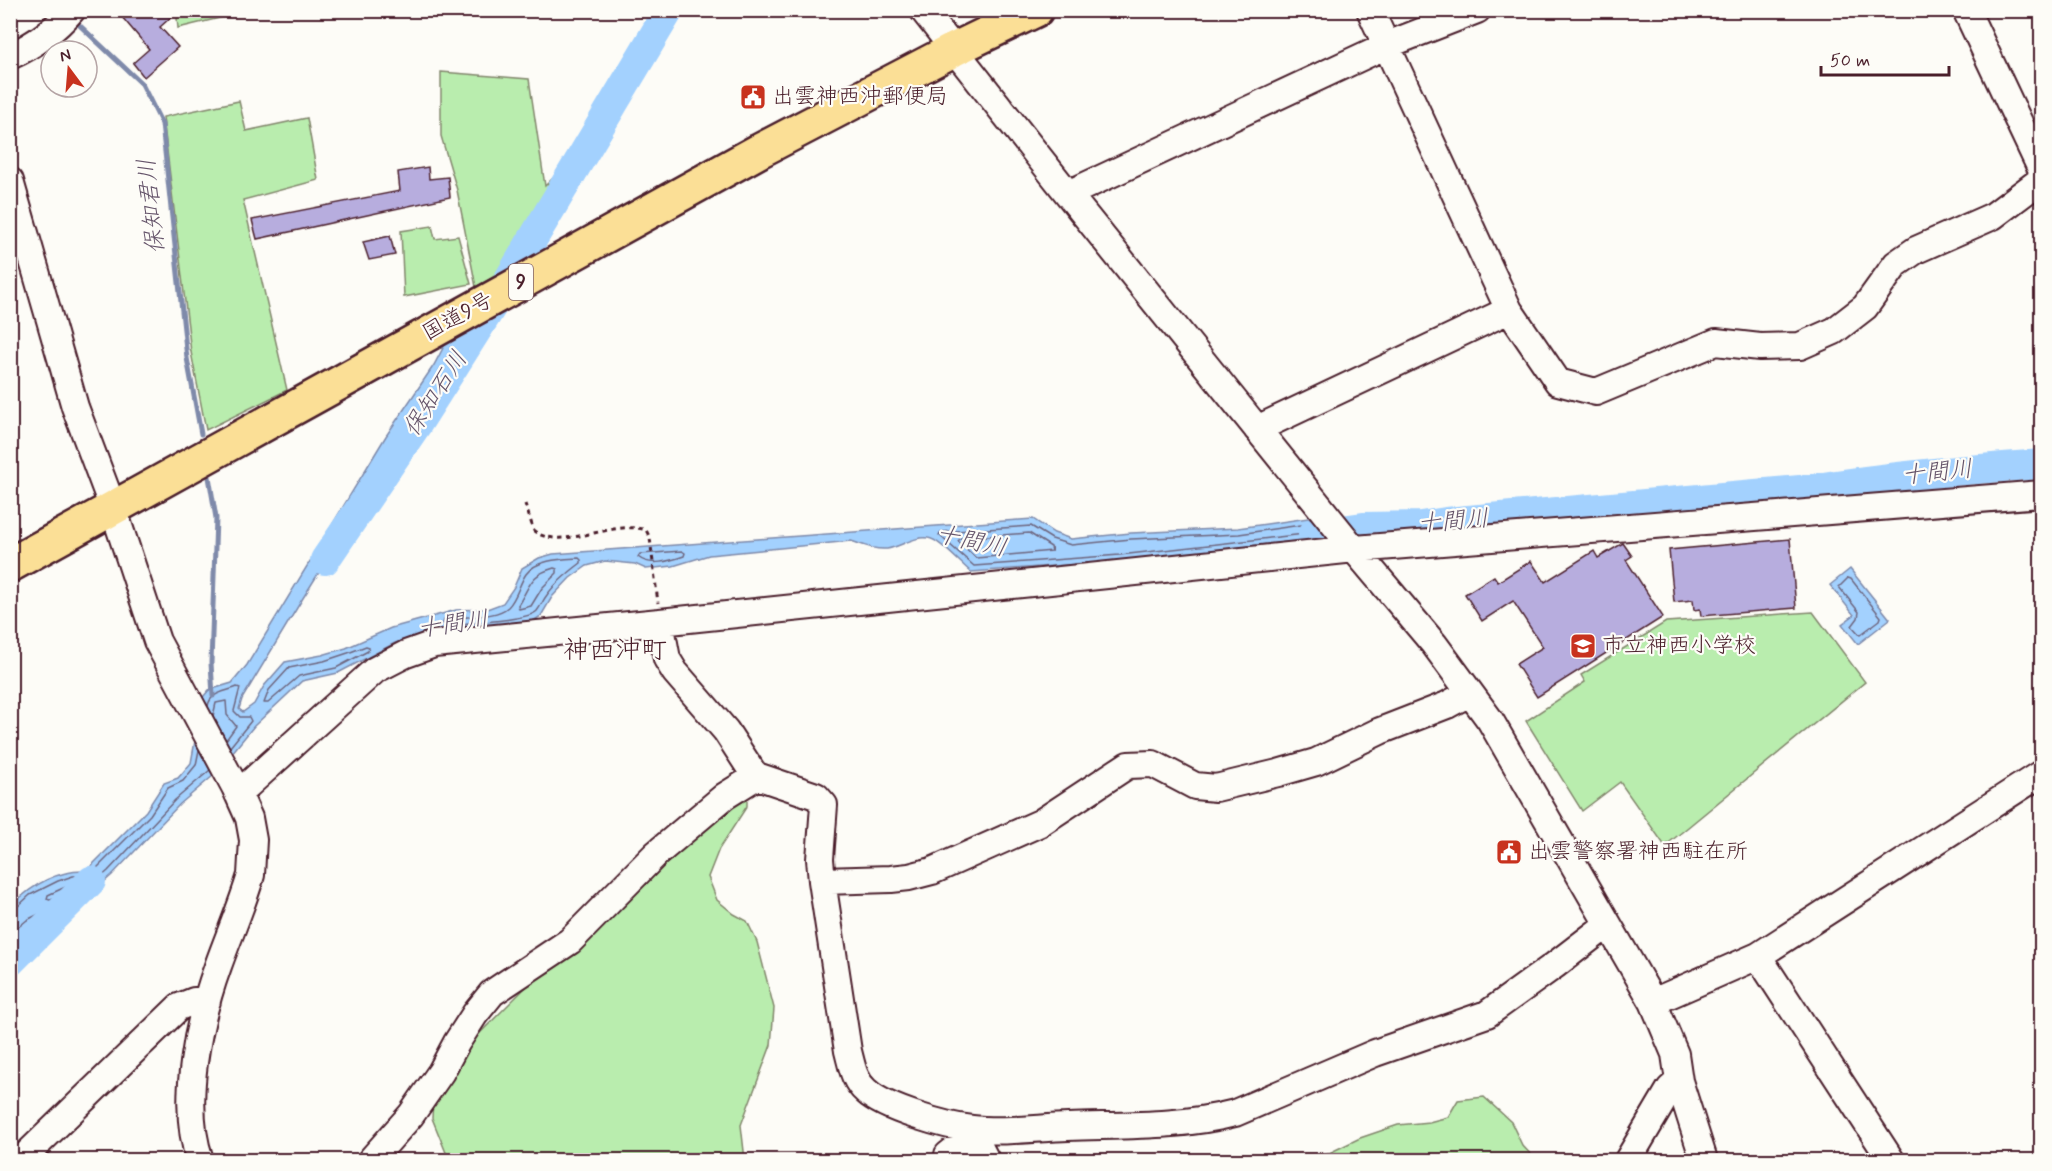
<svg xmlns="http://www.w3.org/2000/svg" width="2052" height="1171" font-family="Mynerve,'Klee One',sans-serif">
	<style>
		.green { fill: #b9edae; stroke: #82866c; stroke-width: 1.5 }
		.water { fill: #a3d1fe; stroke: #7f8aaa; stroke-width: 1.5 }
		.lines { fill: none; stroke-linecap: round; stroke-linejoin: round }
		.shore { stroke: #6e667f; stroke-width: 1.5 }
		.stream { stroke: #7f8aaa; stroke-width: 5 }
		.river { stroke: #a3d1fe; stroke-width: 30 }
		.building { fill: #b7adde; stroke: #4a1f2b; stroke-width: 1.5 }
		.minor-casing { stroke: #4a1f2b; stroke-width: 30 }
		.highway-casing { stroke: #4a1f2b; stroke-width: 38 }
		.path { stroke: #4a1f2b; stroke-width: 3; stroke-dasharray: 4.5 4.5; stroke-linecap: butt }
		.minor { stroke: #fdfcf7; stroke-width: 26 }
		.highway { stroke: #fbdf96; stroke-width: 33 }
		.labels { text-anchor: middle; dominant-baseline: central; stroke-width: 4.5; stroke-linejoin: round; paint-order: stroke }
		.shield { fill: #fdfcf7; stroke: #806168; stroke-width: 1.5 }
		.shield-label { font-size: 21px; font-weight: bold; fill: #4a1f2b }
		.poi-label { font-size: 22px; fill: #4a1f2b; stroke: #fdfcf7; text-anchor: start }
		.street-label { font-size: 22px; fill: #4a1f2b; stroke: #fdfcf7 }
		.water-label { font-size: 24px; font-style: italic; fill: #65546a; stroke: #fdfcf7 }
		.quarter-label { font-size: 26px; fill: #4a1f2b; stroke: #fdfcf7 }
	</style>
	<rect width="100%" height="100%" fill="#fdfcf7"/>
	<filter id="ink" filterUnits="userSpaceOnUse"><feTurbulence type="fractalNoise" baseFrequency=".0167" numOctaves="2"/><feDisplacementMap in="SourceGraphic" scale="12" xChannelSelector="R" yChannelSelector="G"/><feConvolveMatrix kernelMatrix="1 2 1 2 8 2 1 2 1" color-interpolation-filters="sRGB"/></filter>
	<g filter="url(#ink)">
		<!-- green -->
		<path class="green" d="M186,10H249V11L178,28L177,18Z
			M441,72L529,79L545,186L559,172L560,185L512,267L476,287L457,190L441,136Z
			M239,101L246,131L307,118L318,180L243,200L287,390L206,430L191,352L163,117Z
			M432,226L435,239L458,236L471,284L404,297L401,231Z
			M1813,612L1865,682L1665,846L1620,782L1582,811L1526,721L1585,682L1581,675L1666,622Z
			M747,797V806L719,849L708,877L717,900L734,914L747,921L757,942L774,1008L771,1045L741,1125L745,1160H449L432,1118L433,1099L461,1052L545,968L697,825Z
			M1484,1097L1511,1122L1522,1145L1536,1160H1315L1360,1138L1398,1125L1429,1122L1448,1117L1458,1100Z"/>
		<!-- water -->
		<path class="water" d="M477,320L303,598L242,699L239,709L243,712L254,704L264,686L285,662L322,655L346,648L391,628L456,610L487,609L503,603L514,587L522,568L539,558L553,554L1033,519L1054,533L1071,539L1131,533L1238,528L1322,516L1339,536L1120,561L971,572C961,564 939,539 928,538C914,536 900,547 887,549C874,550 863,545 851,541L709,555L673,566L646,569L635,564L605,561L587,566L570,578L552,597L541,616L533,621L518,624L423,634L395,643L338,673L302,681L254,726L214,775L180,804L112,875L77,906L52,914L30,926L11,942V906C31,886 57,870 86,871L146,811L164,783L178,778L191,763L203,697L209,690L232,683L247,665L386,436L434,365L451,333Z
			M1850,569L1890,619L1858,644L1842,624L1854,615L1830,585Z"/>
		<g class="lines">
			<!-- shore -->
			<path class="shore" d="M1315,523L1239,534L1131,539L1071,545L1052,539L1031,526L941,532L939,535L974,566L1120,555L1322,532
				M1029,533L1051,547L1052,551L976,558L958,541L961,538Z
				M682,551L685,553L684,556C670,561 650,567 638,557L640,554Z
				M579,558L581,560V563C569,572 556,582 547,595C543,600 541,606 537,611C528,621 462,623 446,625L443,624L444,620C462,615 495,619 508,607C517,598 519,584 526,574C537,559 563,559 579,558Z
				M554,568L557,569V573L542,588L531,606L519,609L518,605C531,585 529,575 554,568Z
				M1848,578L1851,579L1881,617L1880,620L1860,635L1852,626L1858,618L1859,612L1839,587Z
				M366,646L369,647L368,651L336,668L299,676L268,703H264L269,690L289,668L324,661L348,653Z
				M208,706C210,692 226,692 237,687L240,688L234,711L240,717H249L251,721L230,747
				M213,716L216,703L226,701L227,715L236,726L226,740
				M72,884L75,885L76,888L70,894L50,900L47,899L48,895Z
				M10,909L16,908L30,895L58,881L73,876L90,875L150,815L168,788L183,781L196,765L199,750
				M10,934L27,920L49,909L75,900L108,871L175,800L210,770"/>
			<!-- stream -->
			<path class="stream" d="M74,20L142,84L162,124L187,358L201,434
				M208,471L216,518L211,663L213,696"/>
			<!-- river -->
			<path class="river" d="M1313,534L1363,527L1421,526L1446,522L1811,489C1888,476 1964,470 2042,464
				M325,560L418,423L506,284L669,10
				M10,962L91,881"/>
		</g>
		<!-- building -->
		<path class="building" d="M116,10H179L160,27L178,47L144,77L133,63L149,49Z
			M428,167L429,179L448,177L450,197L257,239L252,220L400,191L398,172Z
			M390,236L395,255L369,260L363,242Z
			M1790,539L1796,608L1701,616L1700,609L1694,610L1693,600L1674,602L1669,550Z
			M1623,543L1632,556L1626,560L1663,617L1537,697L1516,664L1543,647L1513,601L1482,621L1465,594L1494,576L1498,582L1531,561L1545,582L1594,551L1598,558Z"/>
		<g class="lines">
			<defs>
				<path id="minor" d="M923,10L1068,194L1349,543L1434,644L1490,720L1653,1002L1675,1054L1679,1081L1704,1160
					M1370,10L1509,310L1558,382L1596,392L1716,342L1760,347L1800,346L1834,331L1865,307L1896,264L1916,250L1993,216L2042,179
					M1966,10L2042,171
					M10,56C33,46 56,29 72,10
					M10,181L75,407L113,508L157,641L235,787L249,818L253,840L251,875C242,906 229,935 218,966C198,1021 180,1104 200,1160
					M1068,194L1387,45L1477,10
					M1257,429L1509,310
					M660,622L1355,549L2042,494
					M238,794L375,670L406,654L434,644L660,622L667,659L675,672L726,731L752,771L757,776L816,796L824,805L820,859L822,881L848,1051C852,1066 854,1081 866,1091C885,1109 946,1126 972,1129C1003,1133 1037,1128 1068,1127C1123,1125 1181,1127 1235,1113L1375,1053L1487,1014L1555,965L1607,925
					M822,881L891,879L909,877L932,871L1040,823L1128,765L1153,764L1195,786L1216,788L1278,773L1316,762L1380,731L1447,705L1469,693
					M1758,956L1891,1160
					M1653,1002L1758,956L2042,773
					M973,1129V1135L986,1160
					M948,1155L973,1135
					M21,1160L179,1007L194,1001H207
					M371,1160L411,1115L441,1072L457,1042L475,1014L492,993L570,941L656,854L725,796L757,776
					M1628,1160L1670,1089L1679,1081"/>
				<path id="highway" d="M10,565L759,151L953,50L1036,10"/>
			</defs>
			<!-- minor casing -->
			<use href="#minor" class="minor-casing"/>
			<!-- highway casing -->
			<use href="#highway" class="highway-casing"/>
			<!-- path -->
			<path class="path" d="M525,504L534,531C562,552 613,519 646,530L650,538L658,603"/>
			<!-- minor -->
			<use href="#minor" class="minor"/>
			<!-- highway -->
			<use href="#highway" class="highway"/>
		</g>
	</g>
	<!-- icons -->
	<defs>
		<symbol id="civic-square" viewBox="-11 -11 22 22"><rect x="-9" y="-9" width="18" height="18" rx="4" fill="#c8321e" stroke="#fdfcf7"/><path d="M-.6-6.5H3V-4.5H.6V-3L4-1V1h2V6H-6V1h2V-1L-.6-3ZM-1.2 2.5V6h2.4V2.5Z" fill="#fff"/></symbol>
		<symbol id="school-square" viewBox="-11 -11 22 22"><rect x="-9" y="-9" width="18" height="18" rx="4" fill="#c8321e" stroke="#fdfcf7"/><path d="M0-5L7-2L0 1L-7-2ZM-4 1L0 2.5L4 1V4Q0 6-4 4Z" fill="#fff"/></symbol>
	</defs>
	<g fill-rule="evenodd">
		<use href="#civic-square" x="738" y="82" width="30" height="30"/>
		<use href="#school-square" x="1568" y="631" width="30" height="30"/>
		<use href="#civic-square" x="1494" y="837" width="30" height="30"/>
	</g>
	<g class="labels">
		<!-- shield labels -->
		<rect class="shield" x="509" y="264" width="24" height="36" rx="4.5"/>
		<g class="shield-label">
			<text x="521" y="282">9</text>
		</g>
		<!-- poi labels -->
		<g class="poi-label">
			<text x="772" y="97">出雲神西沖郵便局</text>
			<text x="1602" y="646">市立神西小学校</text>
			<text x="1528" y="852">出雲警察署神西駐在所</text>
		</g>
		<!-- street labels -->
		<g class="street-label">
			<text transform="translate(458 317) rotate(-29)">国道9号</text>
		</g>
		<!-- water labels -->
		<g class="water-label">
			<text transform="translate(152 206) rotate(-96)">保知君川</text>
			<text transform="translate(436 394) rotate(-57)">保知石川</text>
			<text transform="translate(1937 473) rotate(-6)">十間川</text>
			<text transform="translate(1453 522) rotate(-5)">十間川</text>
			<text transform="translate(971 542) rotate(12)">十間川</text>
			<text transform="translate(453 625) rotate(-8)">十間川</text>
		</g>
		<!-- quarter labels -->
		<g class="quarter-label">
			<text x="615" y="651">神西沖町</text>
		</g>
	</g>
	<!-- margin -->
	<rect width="2052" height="1171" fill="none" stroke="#fdfcf7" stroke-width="36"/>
	<rect x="18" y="18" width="2016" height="1135" fill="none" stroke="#4a1f2b" stroke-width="2" filter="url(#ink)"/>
	<!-- north arrow -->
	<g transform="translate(69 69) rotate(344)"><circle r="28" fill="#fdfcf7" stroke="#b5a4a5" stroke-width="1.5"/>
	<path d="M0-4.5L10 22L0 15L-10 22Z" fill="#c8321e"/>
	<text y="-9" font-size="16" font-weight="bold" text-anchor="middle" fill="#4a1f2b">N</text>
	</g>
	<!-- scale -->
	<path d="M1821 66v9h128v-9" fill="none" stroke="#4a1f2b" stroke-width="3"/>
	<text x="1830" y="66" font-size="18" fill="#4a1f2b" stroke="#fdfcf7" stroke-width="4.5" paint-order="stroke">50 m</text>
</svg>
